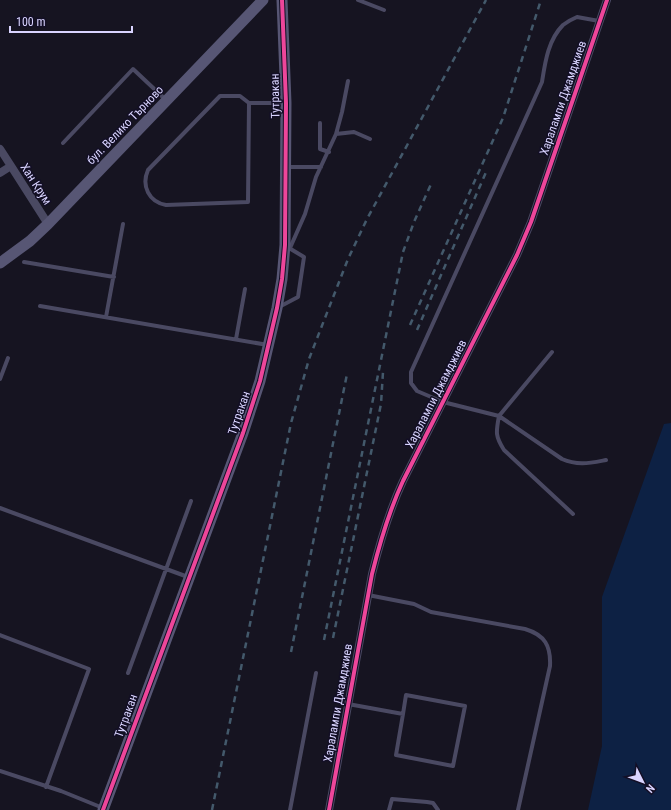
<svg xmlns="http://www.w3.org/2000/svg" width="671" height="810" font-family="'Roboto Condensed',sans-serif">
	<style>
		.water { fill: #0d2144 }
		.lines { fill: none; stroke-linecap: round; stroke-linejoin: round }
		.lane { stroke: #4a4962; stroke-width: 4 }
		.street { stroke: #4a4962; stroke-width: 8 }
		.secondary { stroke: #575674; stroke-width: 11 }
		.rail { stroke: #43596b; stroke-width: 2.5; stroke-dasharray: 6 5; stroke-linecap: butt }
		.cycleway-casing { stroke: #130f26; stroke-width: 6 }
		.cycleway { stroke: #ed469a; stroke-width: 4 }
		.labels { text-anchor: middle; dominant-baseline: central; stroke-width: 3; stroke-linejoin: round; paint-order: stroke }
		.street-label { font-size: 12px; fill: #d9d4ff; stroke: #130f26 }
	</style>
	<rect width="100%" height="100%" fill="#161421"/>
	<!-- water -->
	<path class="water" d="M671,423V810H588L602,746V597L664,424Z"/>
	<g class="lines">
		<!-- lane -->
		<path class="lane" d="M358,0L384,10
			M249,103L240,96H220L148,170C141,186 149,202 166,205L248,202L249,103H285
			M320,123V149L329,152
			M336,134L354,132L370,139
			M63,143L133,69L166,100
			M286,167H321
			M290,248L305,214L316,177L336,134L342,112L348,81
			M24,262L114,277
			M40,306L268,345
			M279,307L298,297L304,257L289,248
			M106,317L123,224
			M236,339L245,289
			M552,352L499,416L443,402L417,391L411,383V372L542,82C545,63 548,40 563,25C567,22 572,19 577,17L599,21
			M0,379L8,358
			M0,508L188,577
			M573,514L504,450C495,436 496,432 499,416L562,459C578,466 590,463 606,460
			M368,595L414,604L431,612L525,629C545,635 551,646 550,666L518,810
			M0,635L89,669L46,787
			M128,673L191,501
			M348,704L403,714L406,695L465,706L453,766L396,755L403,714
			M0,771L61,791L103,808
			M290,810L316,673
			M389,810L392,799L427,802L433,803L438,810"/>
		<!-- street -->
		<path class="street" d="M0,149L11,166
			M0,173L11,166L48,224
			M329,810L372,574C380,542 389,511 403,481L517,255L531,222L607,0"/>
		<!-- secondary -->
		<path class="secondary" d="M0,263L30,241L48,224L263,0
			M103,810L243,433L260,381L277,308L282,279L285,245L286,103L282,0"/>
		<!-- rail -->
		<path class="rail" d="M410,325L503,118L541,0
			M417,330L487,170
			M333,638L381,404L383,372
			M324,640L403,252L414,222L431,184
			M291,652L347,374
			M212,810L291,423L309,359L348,259L367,219L486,0"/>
		<defs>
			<path id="cycleway" d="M103,810L243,433L260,381L277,308L282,279L285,245L286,103L282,0
				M329,810L372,574C380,542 389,511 403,481L517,255L531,222L607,0"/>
		</defs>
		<!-- cycleway casing -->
		<use href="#cycleway" class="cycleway-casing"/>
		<!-- cycleway -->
		<use href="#cycleway" class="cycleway"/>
	</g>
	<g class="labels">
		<!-- street labels -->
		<g class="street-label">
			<text transform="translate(275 96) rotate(-91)">Тутракан</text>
			<text transform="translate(563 98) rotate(-71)">Харалампи Джамджиев</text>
			<text transform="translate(125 125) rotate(-46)">бул. Велико Търново</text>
			<text transform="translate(36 184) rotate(57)">Хан Крум</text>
			<text transform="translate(436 394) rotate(-63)">Харалампи Джамджиев</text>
			<text transform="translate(239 413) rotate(-71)">Тутракан</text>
			<text transform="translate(338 703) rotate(-80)">Харалампи Джамджиев</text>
			<text transform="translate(126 716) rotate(-70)">Тутракан</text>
		</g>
	</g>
	<!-- north arrow -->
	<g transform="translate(643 782) rotate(132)" stroke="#130f26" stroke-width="3" paint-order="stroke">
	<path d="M0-3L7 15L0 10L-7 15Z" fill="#d9d4ff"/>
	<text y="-6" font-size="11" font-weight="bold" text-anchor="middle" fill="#d9d4ff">N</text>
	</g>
	<!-- scale -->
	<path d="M10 26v6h122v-6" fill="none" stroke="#d9d4ff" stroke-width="2"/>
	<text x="16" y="26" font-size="12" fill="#d9d4ff" stroke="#130f26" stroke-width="3" paint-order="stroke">100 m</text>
</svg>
